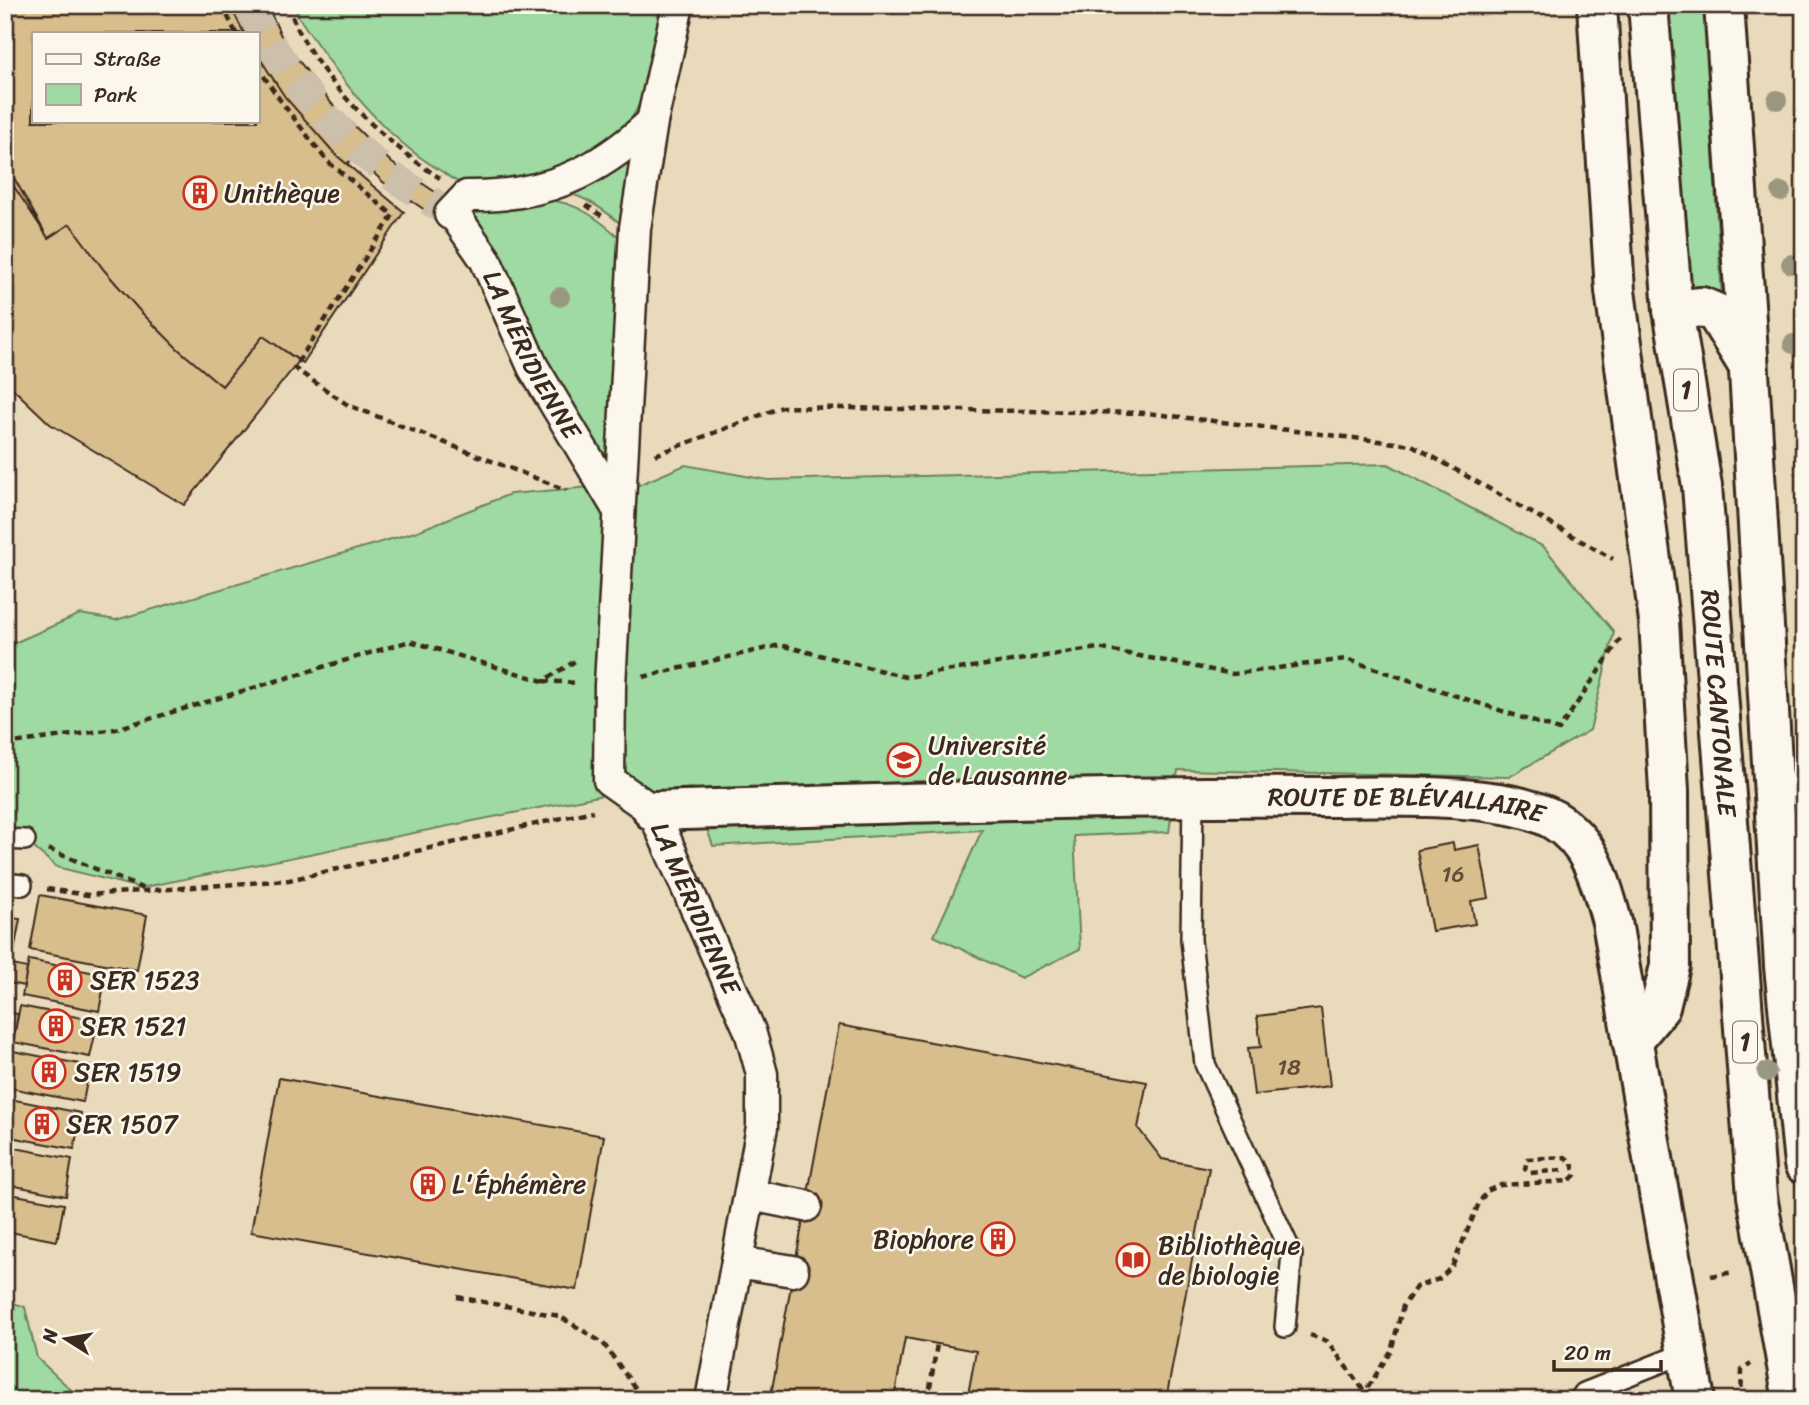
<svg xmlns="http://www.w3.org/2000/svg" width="1809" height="1405" font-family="Sriracha,sans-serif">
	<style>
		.built { fill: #e9dabc; fill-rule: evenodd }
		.green { fill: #9edaa1; stroke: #6c8260; stroke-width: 2 }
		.building { fill: #d8bd8d; stroke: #3b2a1e; stroke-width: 2 }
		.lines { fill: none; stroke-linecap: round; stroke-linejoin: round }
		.pedestrian-tunnel { stroke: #ccc0ac; stroke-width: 30; stroke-dasharray: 30 15; stroke-linecap: butt }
		.service-casing { stroke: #3b2a1e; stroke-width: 24 }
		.pedestrian-casing { stroke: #3b2a1e; stroke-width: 35 }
		.minor-casing { stroke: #3b2a1e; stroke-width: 44 }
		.primary-casing { stroke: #3b2a1e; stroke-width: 44 }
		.path { stroke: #3b2a1e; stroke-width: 4.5; stroke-dasharray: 7 5; stroke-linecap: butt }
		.service { stroke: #fbf7ec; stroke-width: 19 }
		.pedestrian { stroke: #fbf7ec; stroke-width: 30 }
		.minor { stroke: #fbf7ec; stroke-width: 38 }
		.primary { stroke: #fbf7ec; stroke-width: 38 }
		.tree { fill: #9a9780 }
		.labels { text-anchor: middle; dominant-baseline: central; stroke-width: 5; stroke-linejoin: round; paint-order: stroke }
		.number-label { font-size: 23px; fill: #624f3a }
		.shield { fill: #fbf7ec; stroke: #75685c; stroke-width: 2 }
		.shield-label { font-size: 24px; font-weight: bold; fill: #3b2a1e }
		.poi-label { font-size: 26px; fill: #3b2a1e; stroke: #fbf7ec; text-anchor: start }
		.street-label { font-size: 26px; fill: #3b2a1e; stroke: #fbf7ec }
	</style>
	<rect width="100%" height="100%" fill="#f0e6d0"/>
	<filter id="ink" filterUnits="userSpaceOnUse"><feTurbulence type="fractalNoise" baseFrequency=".0143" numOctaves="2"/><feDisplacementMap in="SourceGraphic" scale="14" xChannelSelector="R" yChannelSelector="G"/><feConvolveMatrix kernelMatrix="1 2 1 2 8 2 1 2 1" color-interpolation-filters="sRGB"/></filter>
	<g filter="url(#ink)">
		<!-- built -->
		<path class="built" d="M5,5H1804V1400H5ZM33,33H257V121H33Z"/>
		<!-- green -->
		<path class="green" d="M297,5H666C650,78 646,137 568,168C550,175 536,180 517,181C504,182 474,187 464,184C456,183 447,175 441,171C380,135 336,73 298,16Z
			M1662,5H1704L1722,300L1685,297Z
			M626,158L631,164L625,228C609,213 590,199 568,193Z
			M545,199C578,203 598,218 622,240L608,480L469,211L496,210Z
			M1388,464L1544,547L1614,632L1590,730L1509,777L1178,770L1169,832L1074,836L1080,949L1021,978L934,936L982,830L713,846L693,788L608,794L140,888L57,867L5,824V647L80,614L116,620L415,532L510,494L590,487H634L685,465L768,480Z
			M5,1300L25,1307L37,1358L82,1400H5Z"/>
		<!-- building -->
		<path class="building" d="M5,5H230L244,33H33V121H257V54L285,97L336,155L404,212L303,363L263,336L222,386L178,349L140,311L104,270L70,224L48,238L5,173Z
			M230,5H267L283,40L332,104L392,163L465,212L452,228L383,182L355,155L347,164L336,155L285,97L257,54V33H244Z
			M5,162L48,238L70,224L104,270L140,311L178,349L222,386L263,336L299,361L184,505L50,424L5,381Z
			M1453,843L1454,850L1479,845L1489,898L1471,901L1475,924L1432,931L1417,850Z
			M40,895L147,915L137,970L30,950Z
			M5,917L20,919L5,1000Z
			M29,960L106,975L99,1011L22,996Z
			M12,965L27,968L24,986L9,983Z
			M20,1006L98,1021L90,1057L13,1042Z
			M1321,1008L1330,1086L1254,1095L1248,1048L1261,1047L1257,1016Z
			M5,1012L18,1014L15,1032L5,1030Z
			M839,1025L1147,1082L1138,1128L1162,1159L1209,1168L1166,1400H967L976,1351L905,1338L894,1400H770Z
			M13,1051L90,1066L83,1102L5,1087Z
			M279,1078L604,1136L577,1290L251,1232Z
			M5,1098L81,1113L74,1149L5,1136Z
			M5,1146L72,1159L66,1196L5,1184Z
			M5,1193L64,1204L57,1241L5,1231Z"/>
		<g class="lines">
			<!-- pedestrian-tunnel -->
			<path class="pedestrian-tunnel" d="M247,5C285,71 329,130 391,175C413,191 437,204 458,220"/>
			<defs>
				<path id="service" d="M1193,796L1191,940L1205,1064L1292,1254L1285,1327
					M5,839L25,840
					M5,883L22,885
					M1579,1400L1584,1393L1685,1353"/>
				<g id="pedestrian">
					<path id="s1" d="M678,5L652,122L635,228L610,685L609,780L653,811L750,1031L762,1074V1127L711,1400"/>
					<path d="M450,214L467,196C544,197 596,174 652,122"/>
					<path id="s2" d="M458,220L485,259L533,367L619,511"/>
					<path d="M750,1195L806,1206"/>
					<path d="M737,1262L793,1271"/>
				</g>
				<g id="minor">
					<path d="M1597,5L1615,291L1659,621L1669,790L1670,966L1660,1007L1632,1041"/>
					<path id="s3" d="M653,811C876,804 1100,795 1324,797C1383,797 1504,791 1554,820C1592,843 1601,882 1612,922L1695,1400"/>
				</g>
				<g id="primary">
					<path id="s4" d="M1648,5L1673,310L1702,486L1757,1196L1793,1400"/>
					<path d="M1724,5L1745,304L1784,966L1804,1164"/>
					<path d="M1673,310L1702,307L1716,313L1746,362"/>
				</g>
			</defs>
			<!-- service casing -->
			<use href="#service" class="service-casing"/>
			<!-- pedestrian casing -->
			<use href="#pedestrian" class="pedestrian-casing"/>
			<!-- minor casing -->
			<use href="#minor" class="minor-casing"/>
			<!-- primary casing -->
			<use href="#primary" class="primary-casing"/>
			<!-- path -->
			<path class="path" d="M222,5L236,33
				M288,5C310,72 382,141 440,178
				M257,66L280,100L327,161L393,215L294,368L348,405L566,490
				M586,205L605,218
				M655,455L782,407L1147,413L1412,445L1613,559
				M5,631L7,639L5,642
				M643,677L780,645L906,677L1098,648L1233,674L1346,659L1559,730L1621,638
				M543,681L579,683
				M5,744L116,729L410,641L543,681L577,660
				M48,849L144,889
				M47,889L88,895L289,880L593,811
				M1711,1276L1734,1272
				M457,1297L559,1316L603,1343L644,1400
				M1310,1335L1327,1341L1365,1392L1361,1400
				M928,1400L937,1344
				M1395,1400L1365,1392L1391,1351L1403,1306L1416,1287L1439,1279L1452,1267L1479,1203L1487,1191L1501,1185L1569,1181L1575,1175L1572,1163L1565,1157L1527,1159L1525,1169L1530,1173L1562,1170
				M1741,1400L1742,1370L1751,1364"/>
			<!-- service -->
			<use href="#service" class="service"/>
			<!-- pedestrian -->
			<use href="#pedestrian" class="pedestrian"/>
			<!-- minor -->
			<use href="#minor" class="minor"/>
			<!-- primary -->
			<use href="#primary" class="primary"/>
		</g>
		<!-- trees -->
		<g class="tree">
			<circle cx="1777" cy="100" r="10"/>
			<circle cx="1781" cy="192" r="10"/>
			<circle cx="1791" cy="264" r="10"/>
			<circle cx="560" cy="297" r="10"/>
			<circle cx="1793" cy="344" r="10"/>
			<circle cx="1767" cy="1072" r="10"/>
		</g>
	</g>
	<!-- icons -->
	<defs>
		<symbol id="building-ring" viewBox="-11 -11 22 22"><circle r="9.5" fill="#fbf7ec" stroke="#c8321e" stroke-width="1.5"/><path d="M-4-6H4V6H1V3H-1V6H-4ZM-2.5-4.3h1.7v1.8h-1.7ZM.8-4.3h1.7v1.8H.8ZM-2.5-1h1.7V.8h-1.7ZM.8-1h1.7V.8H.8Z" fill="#c8321e"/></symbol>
		<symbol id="university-ring" viewBox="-11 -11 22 22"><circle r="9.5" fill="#fbf7ec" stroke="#c8321e" stroke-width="1.5"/><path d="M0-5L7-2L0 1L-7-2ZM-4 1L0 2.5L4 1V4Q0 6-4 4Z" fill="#c8321e"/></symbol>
		<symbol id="library-ring" viewBox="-11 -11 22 22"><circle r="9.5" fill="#fbf7ec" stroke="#c8321e" stroke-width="1.5"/><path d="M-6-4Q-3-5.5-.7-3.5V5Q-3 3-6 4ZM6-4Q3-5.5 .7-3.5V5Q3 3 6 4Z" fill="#c8321e"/></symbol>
	</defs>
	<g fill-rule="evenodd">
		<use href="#building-ring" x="181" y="174" width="38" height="38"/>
		<use href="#university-ring" x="885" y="741" width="38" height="38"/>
		<use href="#building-ring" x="46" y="961" width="38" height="38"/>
		<use href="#building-ring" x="37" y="1007" width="38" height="38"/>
		<use href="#building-ring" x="30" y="1053" width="38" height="38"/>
		<use href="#building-ring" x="23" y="1105" width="38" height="38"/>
		<use href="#building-ring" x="409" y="1165" width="38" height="38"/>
		<use href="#building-ring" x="979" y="1220" width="38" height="38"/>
		<use href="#library-ring" x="1114" y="1241" width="38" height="38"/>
	</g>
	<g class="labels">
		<!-- number labels -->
		<g class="number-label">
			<text x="1453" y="874">16</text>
			<text x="1289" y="1067">18</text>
		</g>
		<!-- shield labels -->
		<g class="shield">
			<rect x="1674" y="369.5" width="24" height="41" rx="5"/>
			<rect x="1733" y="1021.5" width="24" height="41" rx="5"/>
		</g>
		<g class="shield-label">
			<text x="1686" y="390">1</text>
			<text x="1745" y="1042">1</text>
		</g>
		<!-- poi labels -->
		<g class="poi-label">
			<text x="224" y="193">Unithèque</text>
			<text x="928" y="745">Université<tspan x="928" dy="30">de Lausanne</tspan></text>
			<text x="90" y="980">SER 1523</text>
			<text x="80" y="1026">SER 1521</text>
			<text x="74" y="1072">SER 1519</text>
			<text x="66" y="1124">SER 1507</text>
			<text x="452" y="1184">L'Éphémère</text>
			<text x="974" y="1239" text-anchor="end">Biophore</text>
			<text x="1158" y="1245">Bibliothèque<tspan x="1158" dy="30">de biologie</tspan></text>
		</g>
		<!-- street labels -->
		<g class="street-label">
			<text stroke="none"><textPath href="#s2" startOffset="154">LA MÉRIDIENNE</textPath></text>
			<text stroke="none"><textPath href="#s4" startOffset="702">ROUTE CANTONALE</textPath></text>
			<text stroke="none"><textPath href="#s3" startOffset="754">ROUTE DE BLÉVALLAIRE</textPath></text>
			<text stroke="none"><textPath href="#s1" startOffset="940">LA MÉRIDIENNE</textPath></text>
		</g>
	</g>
	<!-- margin -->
	<rect width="1809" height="1405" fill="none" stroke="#fbf7ec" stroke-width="28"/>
	<rect x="14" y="14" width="1781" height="1377" fill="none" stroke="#3b2a1e" stroke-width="2.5" filter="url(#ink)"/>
	<!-- legend -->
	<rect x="32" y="32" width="228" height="91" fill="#fbf7ec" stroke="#aea59a" stroke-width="2"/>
	<rect x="46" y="54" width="35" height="10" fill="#fbf7ec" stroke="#aea59a" stroke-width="2"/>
	<text x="94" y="66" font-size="21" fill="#3b2a1e">Straße</text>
	<rect x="46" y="84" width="35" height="21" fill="#9edaa1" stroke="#aea59a" stroke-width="2"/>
	<text x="94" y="102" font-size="21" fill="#3b2a1e">Park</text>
	<!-- north arrow -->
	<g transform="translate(66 1339) rotate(281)" stroke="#fbf7ec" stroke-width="5" paint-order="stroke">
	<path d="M0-5L12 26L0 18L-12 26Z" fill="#3b2a1e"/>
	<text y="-10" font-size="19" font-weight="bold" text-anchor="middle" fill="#3b2a1e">N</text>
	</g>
	<!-- scale -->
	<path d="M1554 1360v10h107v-10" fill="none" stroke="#3b2a1e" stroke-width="3.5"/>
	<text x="1564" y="1360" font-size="21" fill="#3b2a1e" stroke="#fbf7ec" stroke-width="5" paint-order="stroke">20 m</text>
</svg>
